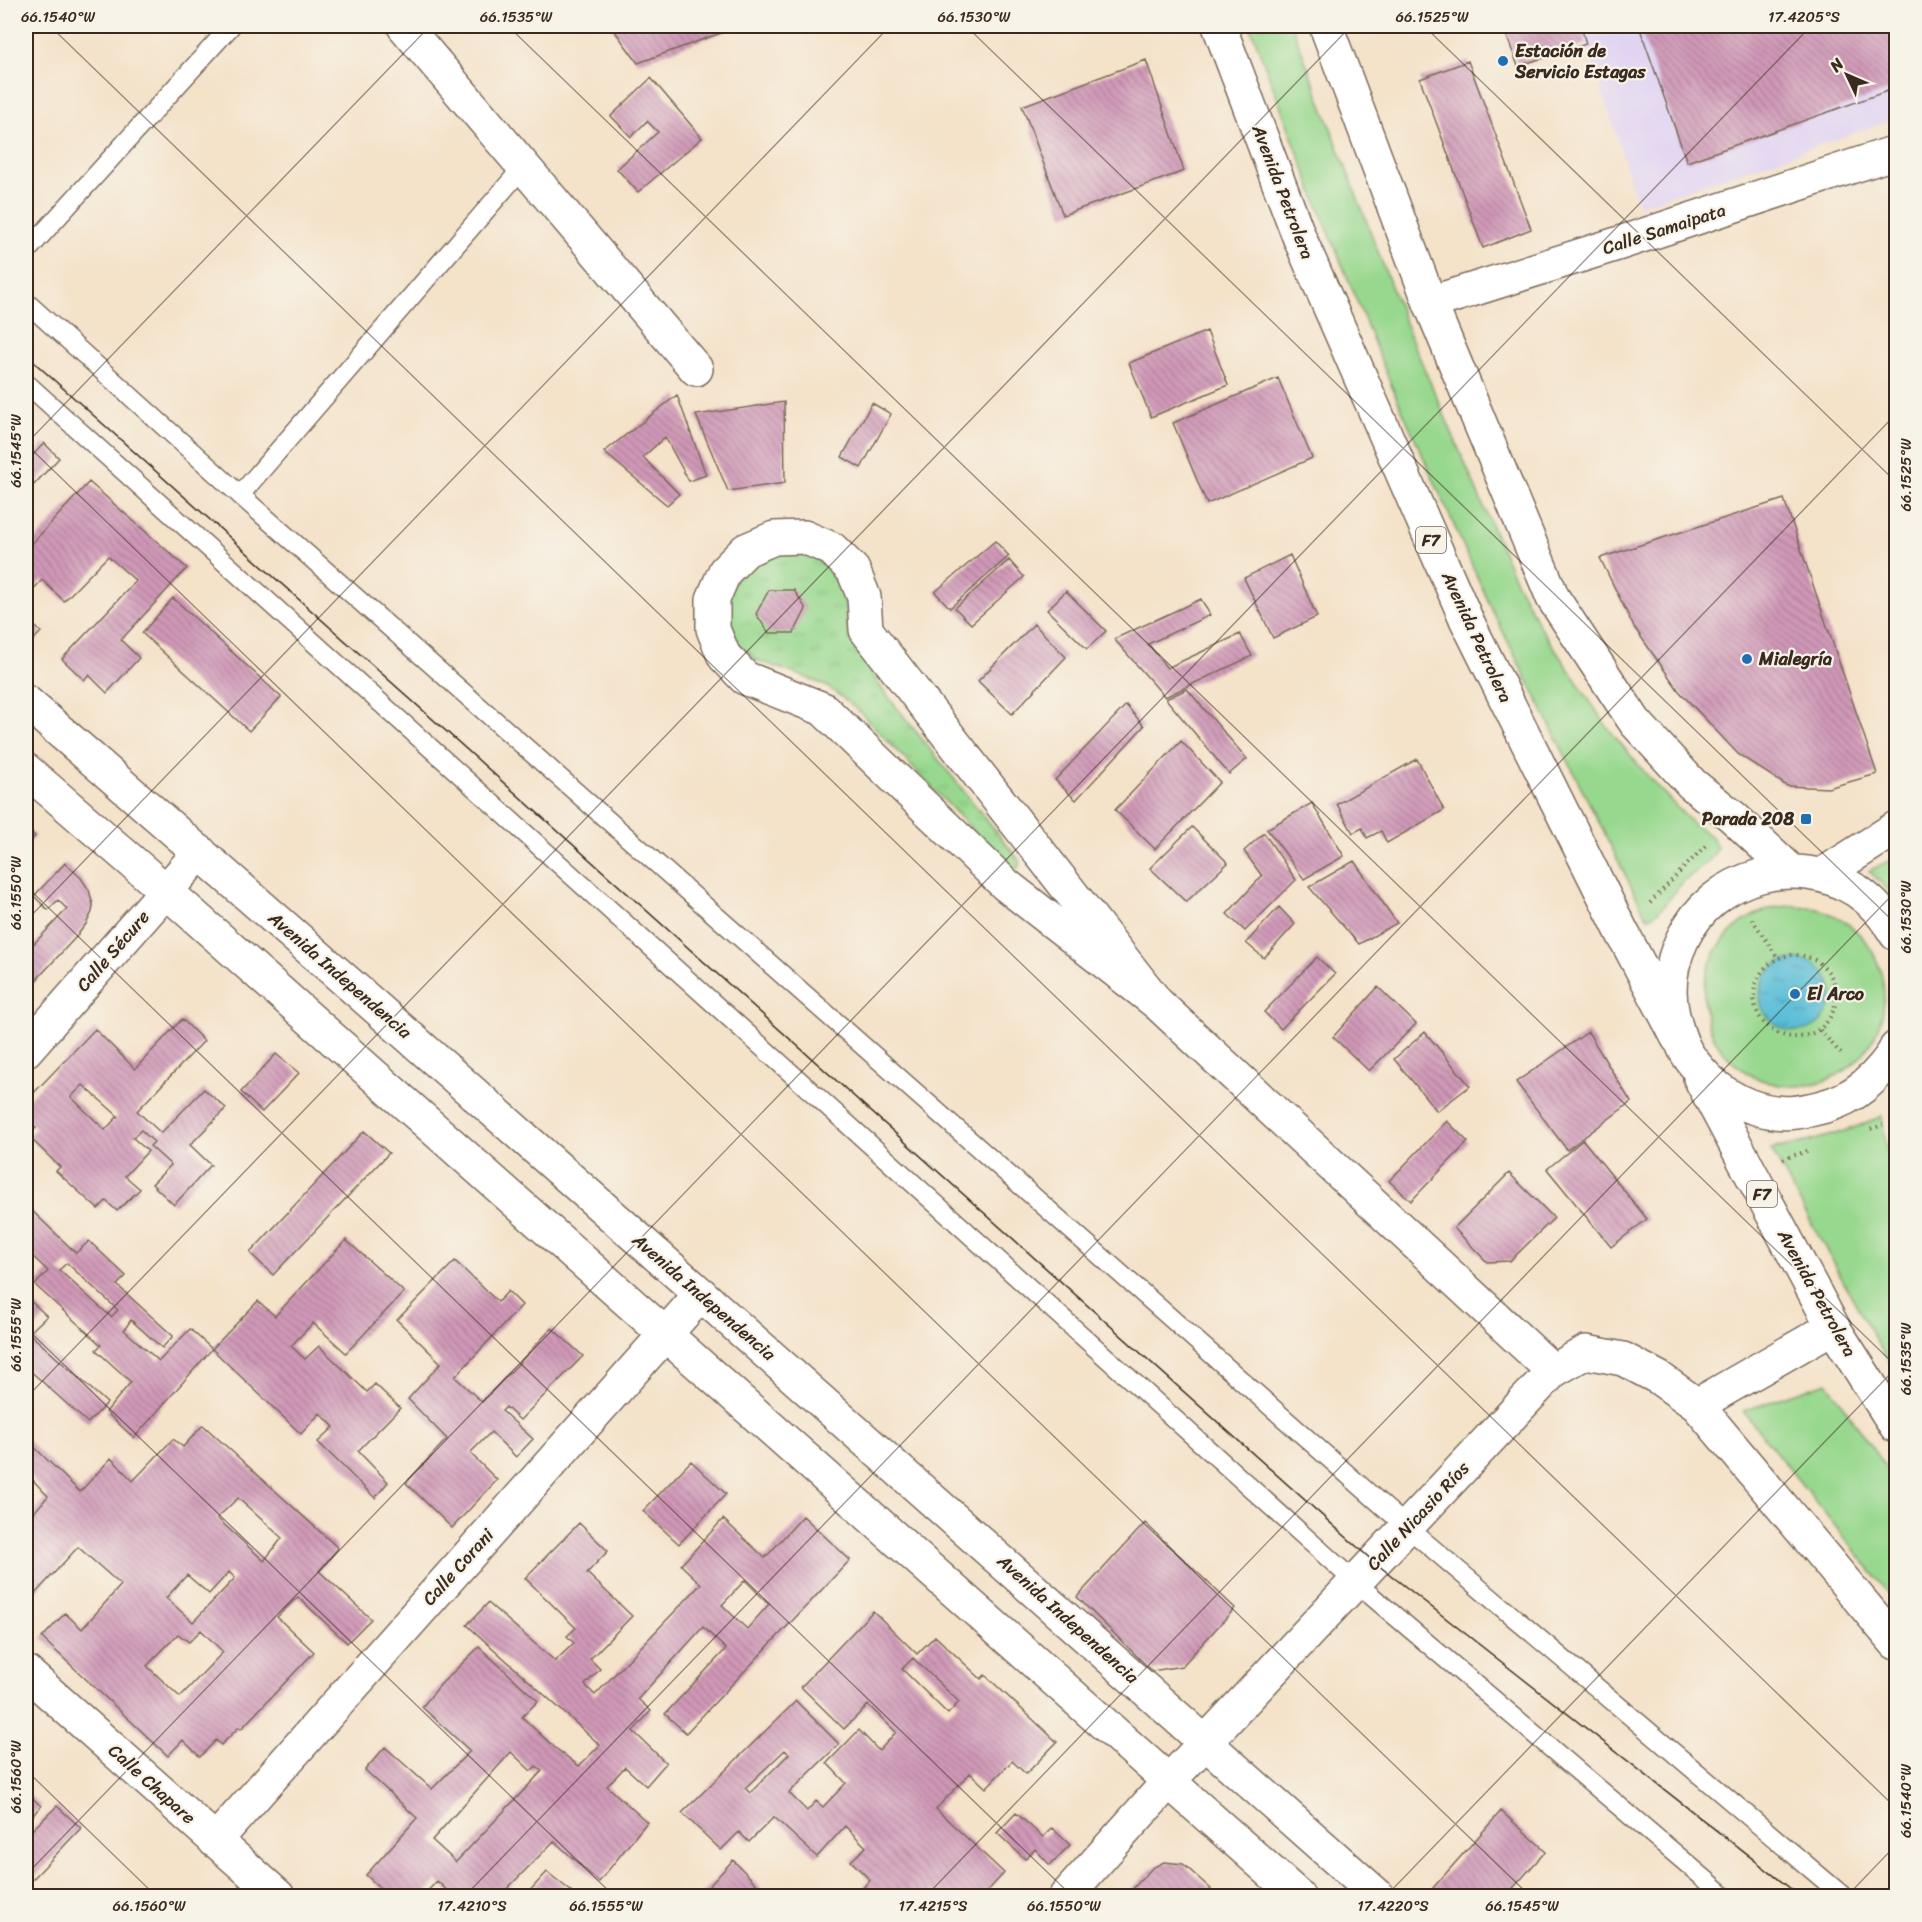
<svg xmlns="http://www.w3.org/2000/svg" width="1922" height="1922" font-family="Sriracha,sans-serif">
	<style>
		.built { fill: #e1d4f3 }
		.green { fill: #98d88e; stroke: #6a8156; stroke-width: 1.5 }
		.park { fill: url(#park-tufts); stroke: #6a8156; stroke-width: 1.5 }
		.water { fill: url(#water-ripples); stroke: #4a747a; stroke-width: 1.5 }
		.building { fill: url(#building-back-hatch); fill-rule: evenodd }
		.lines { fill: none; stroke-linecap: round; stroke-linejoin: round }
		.service-casing { stroke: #7c6a5a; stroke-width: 21 }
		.minor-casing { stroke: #7c6a5a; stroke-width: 36 }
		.secondary-casing { stroke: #7c6a5a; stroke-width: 36 }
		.primary-casing { stroke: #7c6a5a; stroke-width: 36 }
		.path { stroke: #7c6a5a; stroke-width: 4; stroke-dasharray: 1.5 4.5; stroke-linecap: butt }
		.service { stroke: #fff; stroke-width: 18 }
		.minor { stroke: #fff; stroke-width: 33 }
		.secondary { stroke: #fff; stroke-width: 33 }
		.primary { stroke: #fff; stroke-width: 33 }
		.tram { stroke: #3b2a1e; stroke-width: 1.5 }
		.ticks { fill: none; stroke: #3b2a1e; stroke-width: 1.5; stroke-opacity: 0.45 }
		.poi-dot { fill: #1f6fb2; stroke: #f7f3e8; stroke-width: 2 }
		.labels { text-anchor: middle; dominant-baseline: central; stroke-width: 4.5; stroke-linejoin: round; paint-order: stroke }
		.shield { fill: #f7f3e8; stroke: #73665b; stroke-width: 1.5 }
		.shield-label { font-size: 16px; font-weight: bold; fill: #3b2a1e }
		.poi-label { font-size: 18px; font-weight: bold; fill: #3b2a1e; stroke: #f7f3e8; text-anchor: start }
		.street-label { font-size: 18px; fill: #3b2a1e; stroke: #f7f3e8 }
		.neatline { fill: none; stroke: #3b2a1e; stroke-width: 2 }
		.ticks-label { font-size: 15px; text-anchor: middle; fill: #3b2a1e }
	</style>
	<defs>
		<pattern id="park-tufts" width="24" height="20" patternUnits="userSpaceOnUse" patternTransform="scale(1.5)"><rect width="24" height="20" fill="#98d88e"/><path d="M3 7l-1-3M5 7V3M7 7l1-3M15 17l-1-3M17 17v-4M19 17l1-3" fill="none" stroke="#84ba7a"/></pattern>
		<pattern id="water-ripples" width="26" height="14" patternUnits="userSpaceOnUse" patternTransform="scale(1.5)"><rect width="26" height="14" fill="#59bdd7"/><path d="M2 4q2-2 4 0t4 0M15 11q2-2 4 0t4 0" fill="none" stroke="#4b9aae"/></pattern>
		<pattern id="building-back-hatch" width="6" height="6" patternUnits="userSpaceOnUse" patternTransform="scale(1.5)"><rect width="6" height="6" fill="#d099b8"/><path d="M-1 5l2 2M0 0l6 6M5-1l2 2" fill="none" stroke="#aa7d95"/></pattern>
	</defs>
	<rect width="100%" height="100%" fill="#f7f3e8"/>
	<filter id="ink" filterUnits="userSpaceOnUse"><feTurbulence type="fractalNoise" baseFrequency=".0167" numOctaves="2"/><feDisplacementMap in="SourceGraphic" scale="12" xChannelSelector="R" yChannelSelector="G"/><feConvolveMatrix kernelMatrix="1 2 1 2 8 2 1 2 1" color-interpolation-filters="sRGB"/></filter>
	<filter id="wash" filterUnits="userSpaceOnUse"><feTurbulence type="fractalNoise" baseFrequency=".008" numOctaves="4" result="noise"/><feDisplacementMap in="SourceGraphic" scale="24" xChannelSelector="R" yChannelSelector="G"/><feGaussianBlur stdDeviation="1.35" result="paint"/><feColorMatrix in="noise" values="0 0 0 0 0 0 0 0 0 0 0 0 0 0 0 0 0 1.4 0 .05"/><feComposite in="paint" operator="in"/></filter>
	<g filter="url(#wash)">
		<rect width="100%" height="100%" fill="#f4e2c9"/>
		<!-- built -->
		<path class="built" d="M1581,26H1896V119L1639,206Z"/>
		<!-- green -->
		<path class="green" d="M1250,26H1292L1409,333L1513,575L1540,627L1608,728L1651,780L1692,823L1713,838L1717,848C1712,862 1695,871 1684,881C1673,892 1661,914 1648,918L1643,910L1493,612L1394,392L1319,208Z
			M1896,857V898L1869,871Z
			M1704 996a90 90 0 1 1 180 0a90 90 0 1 1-180 0Z
			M1882,1116L1896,1219V1373L1877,1343L1771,1149C1809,1143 1847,1132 1882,1116Z
			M1827,1382L1896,1483V1602L1743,1411Z"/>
		<!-- park -->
		<path class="park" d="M794,551L816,558L833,573L843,594L849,638L882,689L1018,859L1020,864L1018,868L1010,869L857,709L828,687L805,677L756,660L739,645L729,624L727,602L735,579L771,552Z"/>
		<!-- water -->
		<path class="water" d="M1760 995a36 36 0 1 1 72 0a36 36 0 1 1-72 0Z"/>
		<g id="blocks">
			<!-- building -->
			<path class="building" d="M611,26H740L638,63Z
				M1503,26H1581L1586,44L1518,66Z
				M1639,26H1896V88L1687,162Z
				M1146,60L1184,171L1063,215L1022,106Z
				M1468,61L1531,229L1483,248L1420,79Z
				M651,78L702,138L638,192L617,169L658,132L647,121L631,137L611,116Z
				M1207,331L1228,385L1151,417L1129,363Z
				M1278,378L1312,458L1207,504L1173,423Z
				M677,395L706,475L689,481L665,437L643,457L679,494L667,505L604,452Z
				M784,402L785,483L728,491L696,415Z
				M872,403L891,414L861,468L842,457Z
				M44,443L59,458L26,493V463Z
				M89,482L187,568L121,640L139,658L107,693L89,675L84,680L62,659L136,581L108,556L64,601L42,580L26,597V550Z
				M1784,499L1877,774L1828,788L1787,786L1738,754L1679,691L1634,627L1600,558Z
				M995,541L1009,556L950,608L935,592Z
				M1290,555L1317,617L1273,638L1244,578Z
				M1009,560L1024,577L971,624L955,608Z
				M769,590H794L806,609L794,633H769L756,614Z
				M1066,591L1106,631L1087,649L1047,610Z
				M173,598L281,697L249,731L142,633Z
				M1201,599L1210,615L1148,644L1167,668L1240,634L1252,656L1165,697L1114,639Z
				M26,618L41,632L26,647Z
				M1034,624L1066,657L1012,714L978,681Z
				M1187,689L1247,759L1229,774L1166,699Z
				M1126,705L1144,726L1076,800L1055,780Z
				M1181,741L1220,782L1155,849L1115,810Z
				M1417,759L1444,810L1387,843L1381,831L1367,838L1362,828L1353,833L1337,804Z
				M1312,803L1344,856L1304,879L1267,829Z
				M26,827L35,836L26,847Z
				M1192,827L1228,863L1186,902L1150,868Z
				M1264,833L1296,880L1245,931L1227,914L1262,876L1244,851Z
				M1354,861L1397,923L1359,944L1309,887Z
				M65,863L81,878L89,890L93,905L92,912L86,924L75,938L26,991V952L67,909L58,900L48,910L34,896Z
				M1279,907L1295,924L1264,958L1246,943Z
				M1317,957L1335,974L1281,1029L1264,1012Z
				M1378,987L1416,1024L1369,1071L1333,1037Z
				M182,1019L204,1041L137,1111L161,1133L204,1089L226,1108L190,1145L211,1165L174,1205L152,1184L171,1165L150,1146L154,1142L141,1130L133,1138L148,1151L125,1176L140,1189L117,1211L106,1201L98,1209L56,1171L60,1167L28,1136L36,1128L26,1118V1101L95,1029L135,1069ZM83,1085L118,1116L105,1130L71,1097Z
				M1425,1032L1470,1086L1437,1111L1394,1059Z
				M1588,1032L1631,1102L1567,1150L1516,1082Z
				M276,1054L299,1073L262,1112L241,1092Z
				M1447,1121L1468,1142L1411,1201L1389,1181Z
				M364,1131L389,1153L273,1275L250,1253Z
				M1583,1140L1647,1219L1611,1247L1547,1169Z
				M1509,1173L1554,1218L1510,1261L1487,1262L1454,1228Z
				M26,1205L76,1253L89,1241L126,1276L117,1285L173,1336L162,1348L131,1320L124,1330L159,1361L190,1329L212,1349L258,1301L275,1316L346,1240L404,1292L346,1353L313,1323L291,1346L305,1359L319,1346L367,1392L375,1384L400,1408L358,1451L388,1482L375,1498L318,1442L334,1427L320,1413L301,1434L212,1349L134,1438L106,1412L131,1382L96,1350L101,1345L35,1285L48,1271L26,1250ZM67,1263L118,1310L111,1317L59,1270Z
				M455,1261L498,1302L508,1291L522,1305L455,1377L482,1402L552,1328L583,1356L520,1420L506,1407L502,1411L533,1439L516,1457L491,1432L470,1453L497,1480L452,1528L406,1483L447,1439L408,1399L441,1363L397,1320Z
				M26,1297L47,1316L29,1333L107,1403L88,1423L26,1367Z
				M203,1425L338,1548L319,1571L371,1619L347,1643L298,1597L277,1617L314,1652L241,1729L239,1727L221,1745L216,1740L200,1757L183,1740L168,1756L42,1638L65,1613L82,1629L121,1585L78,1547L34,1595L26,1586V1522L48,1496L26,1473V1439L80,1492L111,1458L133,1481L173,1439L183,1447ZM238,1498L282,1538L264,1561L217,1518ZM229,1572L235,1578L193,1622L166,1598L187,1575L209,1594ZM201,1630L223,1652L180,1697L147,1666L178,1634L189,1642Z
				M691,1461L726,1494L679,1544L643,1511Z
				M803,1516L850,1560L686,1733L665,1714L726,1649L703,1627L638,1699L651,1711L633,1731L666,1763L646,1786L625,1767L607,1786L647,1822L599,1882L554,1841L500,1896H453L437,1881L423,1896H378L383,1891L366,1875L417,1818L365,1770L385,1747L432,1789L470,1751L422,1707L441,1684L479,1647L538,1701L522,1717L554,1747L579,1766L600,1745L467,1625L488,1603L555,1661L574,1643L567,1636L576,1628L525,1578L579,1523L608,1551L587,1573L632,1616L590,1659L600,1669L585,1685L595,1695L701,1584L681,1565L723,1519L765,1558ZM745,1580L769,1604L747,1629L722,1605ZM511,1752L531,1771L536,1766L542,1771L456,1862L432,1840Z
				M1145,1523L1235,1608L1182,1666L1152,1671L1077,1597Z
				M873,1611L917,1654L935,1636L981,1679L985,1675L1057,1742L1026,1774L1012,1761L986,1788L970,1773L936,1809L1004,1873L983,1896H860L857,1894L870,1880L851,1861L866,1847L845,1826L817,1857L774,1817L749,1842L739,1832L721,1850L682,1813L796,1701L839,1744L789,1793L807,1811L816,1801L823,1807L846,1783L827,1763L859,1730L879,1751L896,1732L868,1705L844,1729L801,1687ZM913,1658L959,1702L948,1714L902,1669ZM785,1750L789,1754L750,1793L745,1788Z
				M26,1792L41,1806L26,1823Z
				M57,1806L81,1828L31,1881L26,1876V1828L30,1832Z
				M1501,1811L1546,1851L1506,1896H1443L1433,1888Z
				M1016,1813L1043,1837L1052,1828L1070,1845L1050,1865L1035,1849L1025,1859L997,1833Z
				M733,1860L768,1896H700Z
				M1164,1862L1183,1864L1211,1889L1204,1896H1171L1169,1895L1167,1896H1126L1152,1868Z
				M547,1872L577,1896H525Z"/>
		</g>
	</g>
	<g filter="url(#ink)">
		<use href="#blocks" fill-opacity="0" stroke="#7c6a5a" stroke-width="1.5"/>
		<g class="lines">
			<defs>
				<path id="service" d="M26,252L231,26
					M26,302L240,495L1407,1527L1843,1896
					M26,383L1355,1582L1725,1896
					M240,495L524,166"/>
				<path id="minor" d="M404,26L696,369
					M1430,303L1617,244L1896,152
					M1157,1003L866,630L864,597L853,570L832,549L804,537L774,538L746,550L725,571L713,599V629L724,656L745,678L823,709L1006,885L1157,1003L1553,1371
					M26,1050L200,852
					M1697,1405L1833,1327
					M26,1672L278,1896
					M215,1841L701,1294
					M1066,1896L1169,1781L1553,1371L1586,1352L1623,1359L1659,1378L1697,1405L1896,1643"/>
				<path id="secondary" d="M26,702C239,885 449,1072 660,1258C900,1470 1140,1682 1378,1896
					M26,770L166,891L1298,1896
					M1822,875L1896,828"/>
				<path id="primary" d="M1219,26L1300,239L1467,621L1622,932L1678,1038
					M1326,26L1430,303L1553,598L1635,722L1692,784L1733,817L1791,871
					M1896,934C1886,917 1873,902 1857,891C1797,852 1712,875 1682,940C1671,963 1667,990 1673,1015C1680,1044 1686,1057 1707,1078C1730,1102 1765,1116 1797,1112C1834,1107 1859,1096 1883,1067C1888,1061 1893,1055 1896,1048
					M1700,1078L1833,1327L1896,1426"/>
			</defs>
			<!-- service casing -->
			<use href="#service" class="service-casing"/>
			<!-- minor casing -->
			<use href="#minor" class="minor-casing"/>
			<!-- secondary casing -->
			<use href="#secondary" class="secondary-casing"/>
			<!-- primary casing -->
			<use href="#primary" class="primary-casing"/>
			<!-- path -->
			<path class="path" d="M1650,903L1707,844
				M1752,919L1778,958
				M1754 996a41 41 0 1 1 82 0a41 41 0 1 1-82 0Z
				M1820,1030L1843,1056
				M1871,1129L1883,1125
				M1783,1159L1810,1150"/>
			<!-- service -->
			<use href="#service" class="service"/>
			<!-- minor -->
			<use href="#minor" class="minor"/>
			<!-- secondary -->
			<use href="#secondary" class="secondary"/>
			<!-- primary -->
			<use href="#primary" class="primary"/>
			<!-- tram -->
			<path class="tram" d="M26,355L1374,1562L1800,1896"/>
		</g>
	</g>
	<!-- ticks -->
	<path class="ticks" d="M50,26L1896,1808M508,26L1896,1366M966,26L1896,924M1424,26L1896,482M1882,26L1896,40M26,444L1530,1896M26,444L430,26M26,886L1072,1896M26,921L890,26M26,1328L614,1896M26,1398L1351,26M26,1770L156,1896M26,1875L1811,26M465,1896L1896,414M926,1896L1896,891M1386,1896L1896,1368M1847,1896L1896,1845"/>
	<!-- markers -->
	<g class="poi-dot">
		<circle cx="1503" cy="61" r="6"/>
		<circle cx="1747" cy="659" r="6"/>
		<rect x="1800" y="813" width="12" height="12" rx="3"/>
		<circle cx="1795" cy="994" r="6"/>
	</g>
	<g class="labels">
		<!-- shield labels -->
		<g class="shield">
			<rect x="1416" y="527" width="30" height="26" rx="4.5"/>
			<rect x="1747" y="1181" width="30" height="26" rx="4.5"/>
		</g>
		<g class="shield-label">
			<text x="1431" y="540">F7</text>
			<text x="1762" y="1194">F7</text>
		</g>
		<!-- poi labels -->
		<g class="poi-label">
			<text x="1515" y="51">Estación de<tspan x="1515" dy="21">Servicio Estagas</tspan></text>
			<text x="1759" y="659">Mialegría</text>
			<text x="1794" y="819" text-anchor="end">Parada 208</text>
			<text x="1807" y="994">El Arco</text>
		</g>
		<!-- street labels -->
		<g class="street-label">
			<text transform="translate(1283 192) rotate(69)">Avenida Petrolera</text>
			<text transform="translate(1664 229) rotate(-18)">Calle Samaipata</text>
			<text transform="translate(1477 637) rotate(65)">Avenida Petrolera</text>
			<text transform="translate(113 951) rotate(-49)">Calle Sécure</text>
			<text transform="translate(340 975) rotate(41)">Avenida Independencia</text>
			<text transform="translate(1817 1293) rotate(61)">Avenida Petrolera</text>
			<text transform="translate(704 1297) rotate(41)">Avenida Independencia</text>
			<text transform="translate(1418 1516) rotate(-47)">Calle Nicasio Ríos</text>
			<text transform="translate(458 1567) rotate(-48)">Calle Corani</text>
			<text transform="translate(1068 1619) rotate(42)">Avenida Independencia</text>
			<text transform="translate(152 1784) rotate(42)">Calle Chapare</text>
		</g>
	</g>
	<!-- margin -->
	<rect width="1922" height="1922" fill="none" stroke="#f7f3e8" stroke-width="66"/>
	<!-- north arrow -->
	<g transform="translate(1847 75) rotate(314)" stroke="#f7f3e8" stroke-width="4.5" paint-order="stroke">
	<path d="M0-4.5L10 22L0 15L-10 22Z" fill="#3b2a1e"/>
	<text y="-9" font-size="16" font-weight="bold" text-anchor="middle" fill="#3b2a1e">N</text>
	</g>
	<rect x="33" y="33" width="1856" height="1856" class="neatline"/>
	<g class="ticks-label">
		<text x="58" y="22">66.1540°W</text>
		<text x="516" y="22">66.1535°W</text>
		<text x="974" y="22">66.1530°W</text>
		<text x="1432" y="22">66.1525°W</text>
		<text x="1804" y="22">17.4205°S</text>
		<text transform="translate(16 451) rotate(-90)" y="5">66.1545°W</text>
		<text transform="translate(1906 475) rotate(-90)" y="5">66.1525°W</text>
		<text transform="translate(16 893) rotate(-90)" y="5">66.1550°W</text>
		<text transform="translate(1906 917) rotate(-90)" y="5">66.1530°W</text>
		<text transform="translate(16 1335) rotate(-90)" y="5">66.1555°W</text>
		<text transform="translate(1906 1359) rotate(-90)" y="5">66.1535°W</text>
		<text transform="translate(16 1777) rotate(-90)" y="5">66.1560°W</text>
		<text transform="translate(1906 1801) rotate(-90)" y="5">66.1540°W</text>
		<text x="149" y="1911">66.1560°W</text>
		<text x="472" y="1911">17.4210°S</text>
		<text x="606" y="1911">66.1555°W</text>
		<text x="933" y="1911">17.4215°S</text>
		<text x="1064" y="1911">66.1550°W</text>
		<text x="1393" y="1911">17.4220°S</text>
		<text x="1522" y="1911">66.1545°W</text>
	</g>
</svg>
